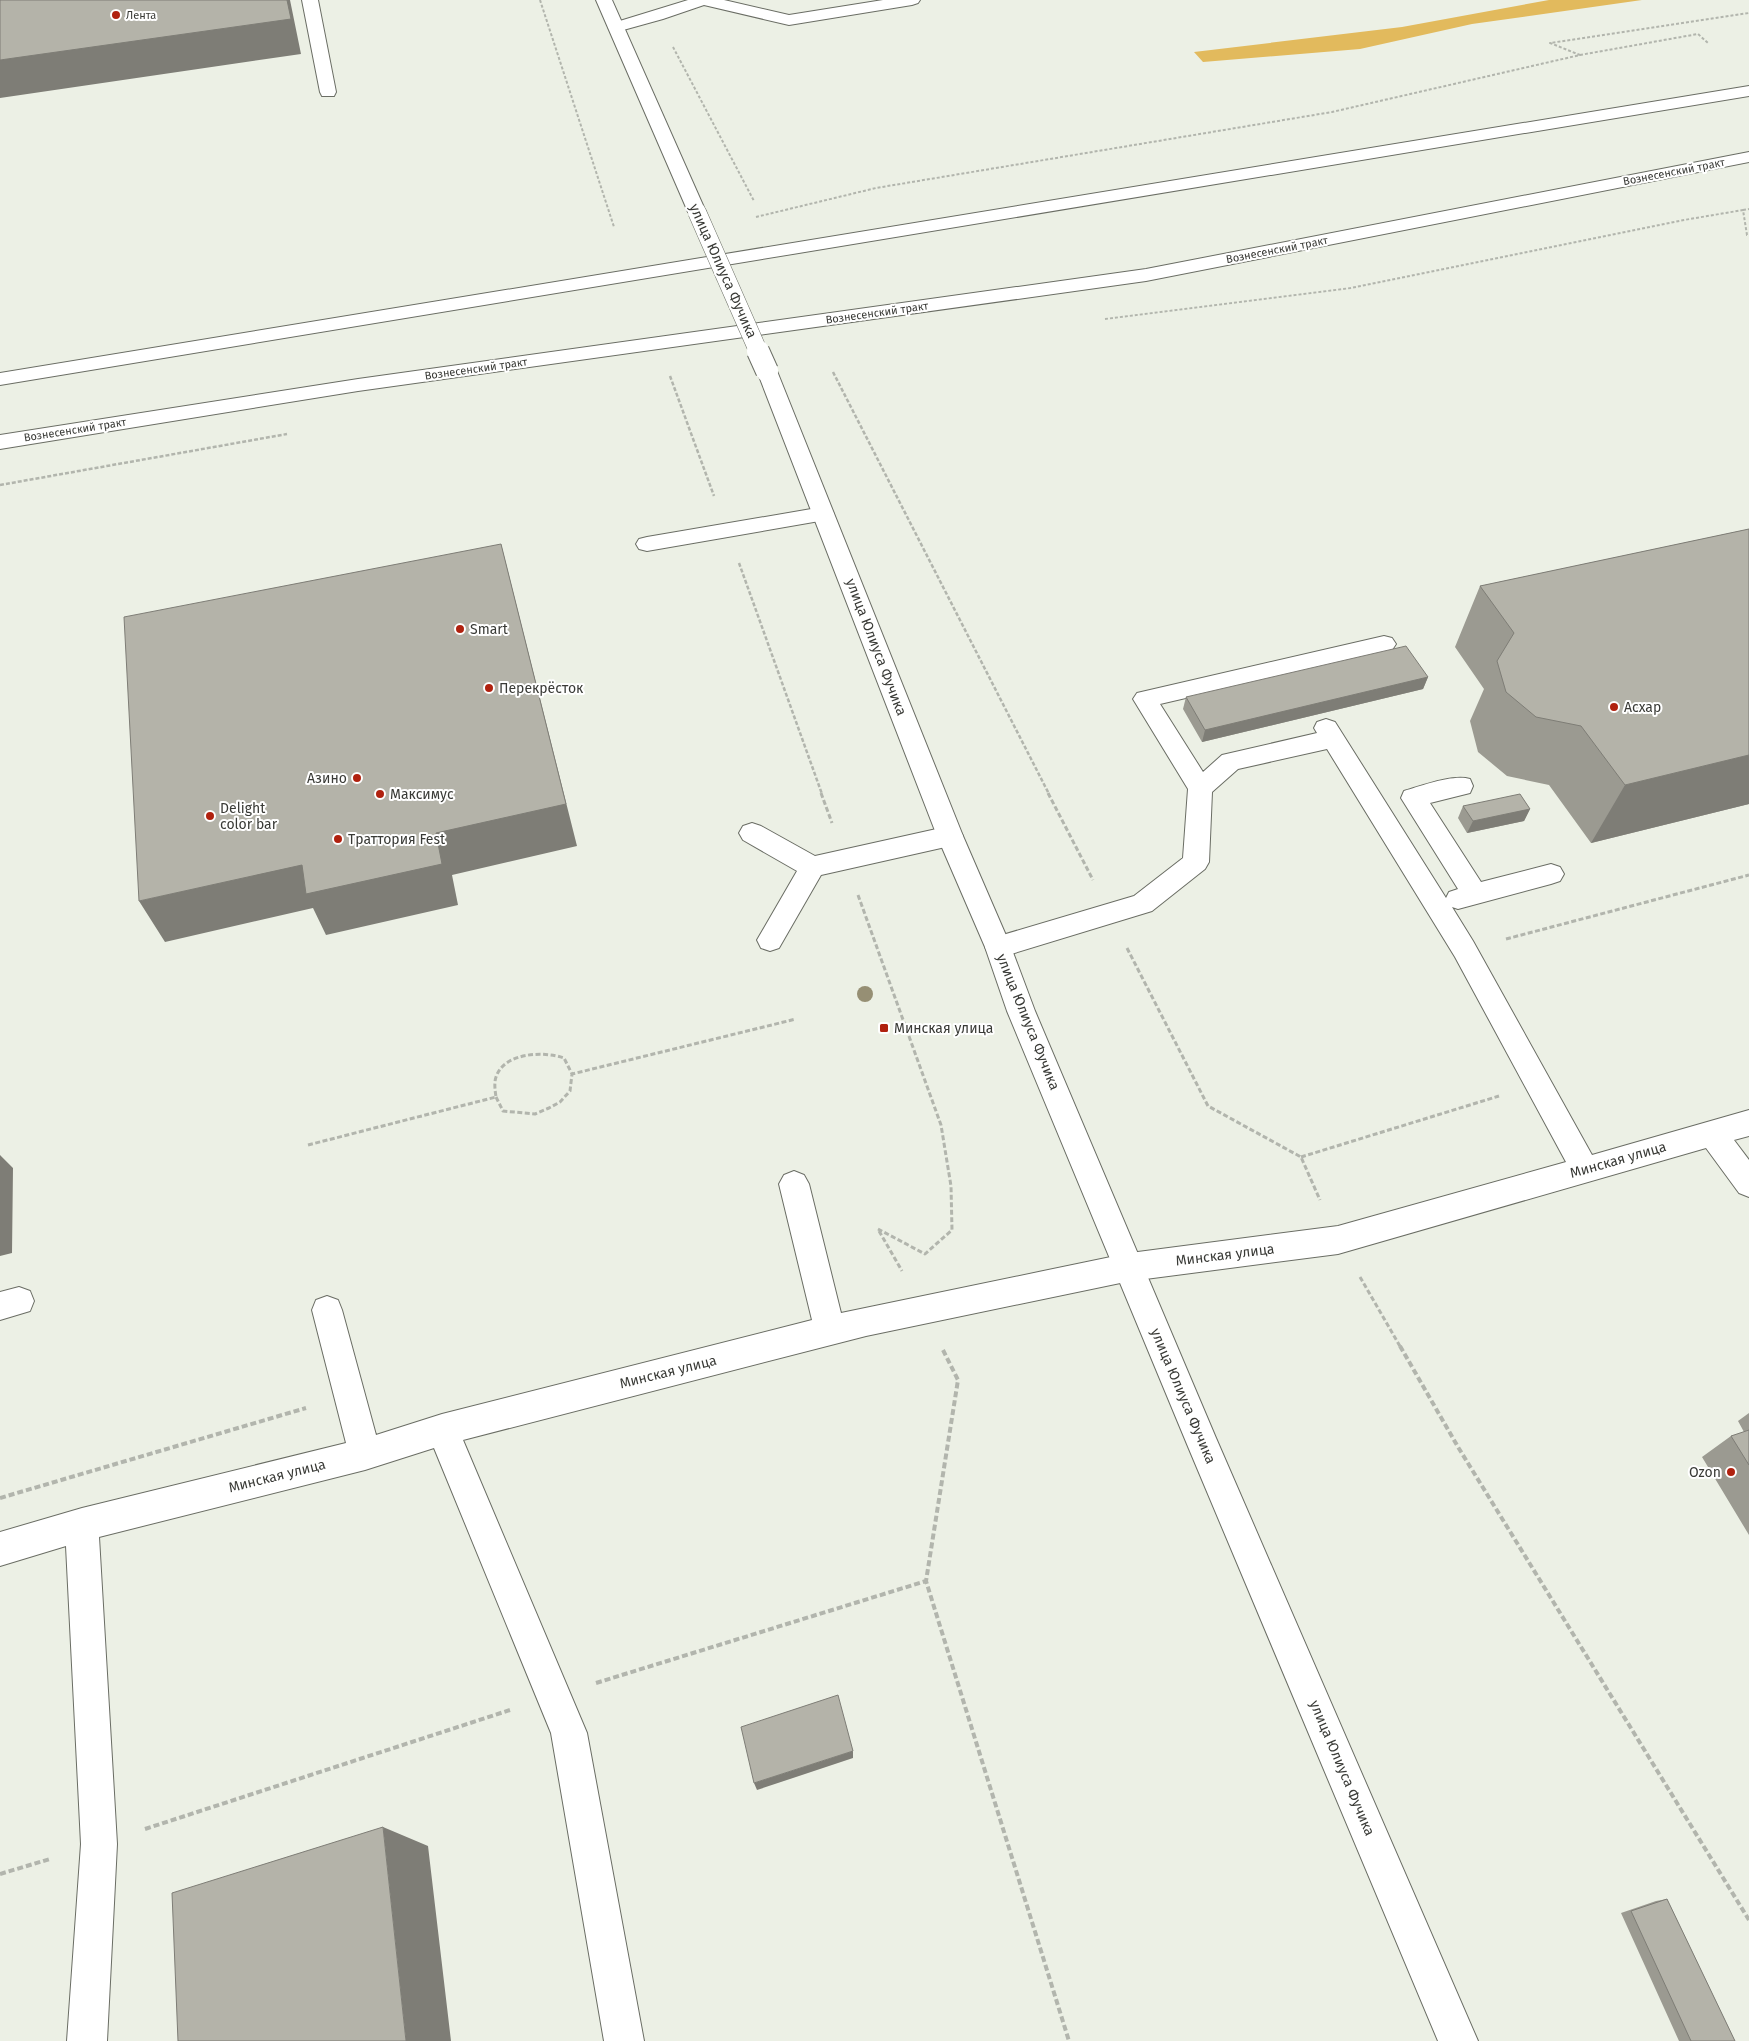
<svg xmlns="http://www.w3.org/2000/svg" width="1749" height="2041" font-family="'Fira Sans',sans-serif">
  <rect width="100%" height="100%" fill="#ecf0e5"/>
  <path fill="#e2ba5d" d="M1549,0H1642L1472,24L1360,49L1203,62L1194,52L1402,27Z"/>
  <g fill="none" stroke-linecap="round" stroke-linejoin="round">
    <defs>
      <path id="minor" d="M302,0H318L336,92L334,96H322L320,92Z
        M688,0H724L789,15L883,0H920L918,3L912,5L789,25L704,5L663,19L616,32L610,30L608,27L610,24Z
        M823,507L831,509L834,514L831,519L647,551L639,549L636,544L639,539L647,537Z
        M1384,636L1392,638L1396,644L1392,650L1160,704L1203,772L1222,755L1317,733L1314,728L1317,722L1326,719L1335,722L1446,898L1449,892L1458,889L1401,798L1404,791C1421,786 1453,774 1470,779L1473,786L1470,793L1430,803L1481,882L1551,864L1560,867L1564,874L1560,881L1551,884L1458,909L1452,907L1473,941L1592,1155L1749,1110V1136L1734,1140L1749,1160V1197L1739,1193L1706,1148L1338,1254L1130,1281L866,1336L463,1440L587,1733L644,2041H604L551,1733L434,1448L365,1470L99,1537L117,1844L107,2041H67L81,1844L66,1546L0,1566V1532L82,1508L346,1443L312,1310L316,1300L327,1296L338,1300L342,1310L376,1435L442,1414L812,1320L779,1184L784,1175L794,1171L804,1175L809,1184L841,1313L1130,1253L1338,1226L1566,1162L1455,957L1327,749L1238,769L1212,792L1209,862L1205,869L1152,911L998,958L989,955L985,947L989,939L1134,896L1183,858L1188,789L1133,699L1137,693Z
        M752,823L761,826L815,856L950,826L959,829L963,836L959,843L950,846L821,875L779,948L770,951L761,948L757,940L797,871L743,840L739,833L743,826Z
        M19,1287L30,1291L34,1301L30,1311L0,1320V1292Z"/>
      <path id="major" d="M596,0H612L706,212L703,216L697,217L691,216L688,212Z
        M1749,86V96L0,385V373Z
        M1749,152V162L1146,281L358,391L0,449V435L358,379L1146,269Z
        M767,365L774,367L777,371L963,836L1011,947L1035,1011L1216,1438L1478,2041H1438L1189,1449L1007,1011L985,947L937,836L757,371L760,367Z"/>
    </defs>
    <use href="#minor" stroke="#6a6d64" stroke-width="2"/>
    <use href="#major" stroke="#6a6d64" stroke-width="2"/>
    <path stroke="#b2b5ad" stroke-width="2" stroke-dasharray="3 2" stroke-linecap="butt" d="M540,0L614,227
      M673,47L754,201
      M1580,55L1698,34L1709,44
      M1743,210L1749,209
      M756,217L876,188L1332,112L1580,55L1550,43L1749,13
      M1105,319L1351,288L1684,220L1743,210L1747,235H1749"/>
    <path stroke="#b2b5ad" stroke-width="2.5" stroke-dasharray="4 2" stroke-linecap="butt" d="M833,372L1049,794
      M670,376L714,496
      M0,485L287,434
      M739,563L822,794"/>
    <path stroke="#b2b5ad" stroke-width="3" stroke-dasharray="5 2.5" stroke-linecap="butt" d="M821,793L832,823
      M1048,793L1093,880
      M858,895L941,1125L951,1186L952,1230L925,1254L878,1229
      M1506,939L1749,875
      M1127,948L1208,1106L1301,1157L1320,1200
      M496,1097L503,1111L535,1114L549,1108L560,1102L570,1091L572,1074
      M308,1145L496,1097C495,1090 494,1083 496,1077C504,1052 545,1051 564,1058L572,1074L796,1019
      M1301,1157L1499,1096
      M879,1231L902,1271
      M1360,1277L1401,1348"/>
    <path stroke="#b2b5ad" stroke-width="4" stroke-dasharray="6 3" stroke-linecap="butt" d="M1400,1346L1458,1447L1749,1920
      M943,1350L958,1380L926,1581L1069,2041
      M0,1498L306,1408
      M596,1683L926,1581
      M145,1829L510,1710
      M0,1874L50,1859"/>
    <use href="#minor" fill="#fff" fill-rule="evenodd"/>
    <use href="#major" fill="#fff" fill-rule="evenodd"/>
    <defs>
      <path id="major-bridge-far1" d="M697,212L759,353"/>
      <path id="major-bridge" d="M758,351L767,371"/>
    </defs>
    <use href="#major-bridge-far1" stroke="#6a6d64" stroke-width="19" stroke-linecap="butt"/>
    <use href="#major-bridge" stroke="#6a6d64" stroke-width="24" stroke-linecap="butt"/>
    <use href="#major-bridge-far1" stroke="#fff" stroke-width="18"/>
    <use href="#major-bridge" stroke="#fff" stroke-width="22"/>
  </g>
  <circle fill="#968f74" cx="865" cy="994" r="8"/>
  <path fill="#9b9a91" d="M1749,529V804L1591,843L1549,785L1507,776L1478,752L1470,721L1484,689L1455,647L1480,586Z
    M1428,677L1423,689L1202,742L1183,709L1186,697Z
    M1463,806L1530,809L1524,821L1467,833L1458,818Z
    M1749,1413V1535L1702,1457L1731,1436L1744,1432L1738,1421Z
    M1667,1899L1735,2041H1679L1621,1913L1656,1901Z"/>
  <path fill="#7e7d76" d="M287,0H290L301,54L0,98V60Z
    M501,544L577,846L452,875L458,905L326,935L313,908L165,942L139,901L436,833Z
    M1428,677L1423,689L1202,742L1205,730Z
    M1749,755V804L1591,843L1625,785Z
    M1530,809L1524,821L1467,833L1473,821Z
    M0,1155L13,1168L12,1253L0,1256Z
    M853,1751V1758L757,1790L754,1783Z
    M383,1827L428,1846L451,2041H406Z"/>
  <path fill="#b4b3a9" stroke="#7e7d76" d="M0,0H287L291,19L0,60Z
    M1749,529V755L1625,785L1581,726L1536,717L1506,692L1497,661L1514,633L1480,586Z
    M501,544L566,804L436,833L442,864L306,894L302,865L139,901L124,617Z
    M1406,646L1428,677L1205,730L1186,697Z
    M1520,794L1530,809L1473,821L1463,806Z
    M1749,1430V1465L1731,1436Z
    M838,1695L853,1751L754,1783L741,1727Z
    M383,1827L406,2041H178L172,1893Z
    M1667,1899L1735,2041H1691L1631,1911Z"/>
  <g fill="#b0210f" stroke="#fff" stroke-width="2">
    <circle cx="116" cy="15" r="5"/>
    <circle cx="460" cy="629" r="5"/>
    <circle cx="489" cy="688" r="5"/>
    <circle cx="1614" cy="707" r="5"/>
    <circle cx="357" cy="778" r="5"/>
    <circle cx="380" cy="794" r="5"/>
    <circle cx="210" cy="816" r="5"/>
    <circle cx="338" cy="839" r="5"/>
    <rect x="879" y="1023" width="10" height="10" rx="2.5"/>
    <circle cx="1731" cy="1472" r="5"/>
  </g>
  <g text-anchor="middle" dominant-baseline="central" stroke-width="4" stroke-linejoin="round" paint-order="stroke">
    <g font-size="11" fill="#393a36" stroke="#fff" text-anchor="start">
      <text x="126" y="15">Лента</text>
    </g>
    <g font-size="11" fill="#393a36" stroke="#fff">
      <text transform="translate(1674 172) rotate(-11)">Вознесенский тракт</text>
      <text transform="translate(1277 250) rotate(-11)">Вознесенский тракт</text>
      <text transform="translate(877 313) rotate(-8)">Вознесенский тракт</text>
      <text transform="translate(476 369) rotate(-8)">Вознесенский тракт</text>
      <text transform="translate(75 430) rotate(-9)">Вознесенский тракт</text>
    </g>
    <g font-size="14" fill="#393a36" stroke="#fff">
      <text transform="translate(723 271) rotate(66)">улица Юлиуса Фучика</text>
      <text transform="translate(876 647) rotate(69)">улица Юлиуса Фучика</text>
      <text transform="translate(1028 1022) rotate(68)">улица Юлиуса Фучика</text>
      <text transform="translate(1618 1160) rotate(-16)">Минская улица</text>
      <text transform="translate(1225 1255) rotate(-7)">Минская улица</text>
      <text transform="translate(668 1372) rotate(-14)">Минская улица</text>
      <text transform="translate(1183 1396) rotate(67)">улица Юлиуса Фучика</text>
      <text transform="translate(277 1476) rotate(-14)">Минская улица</text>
      <text transform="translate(1342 1768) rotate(67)">улица Юлиуса Фучика</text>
    </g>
    <g font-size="14" fill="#393a36" stroke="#fff" text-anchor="start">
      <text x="470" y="629">Smart</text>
      <text x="499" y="688">Перекрёсток</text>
      <text x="1624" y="707">Асхар</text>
      <text x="347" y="778" text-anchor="end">Азино</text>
      <text x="390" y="794">Максимус</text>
      <text x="220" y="808">Delight<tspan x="220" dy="16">color bar</tspan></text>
      <text x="348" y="839">Траттория Fest</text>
      <text x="894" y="1028">Минская улица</text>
      <text x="1721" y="1472" text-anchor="end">Ozon</text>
    </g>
  </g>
</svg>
